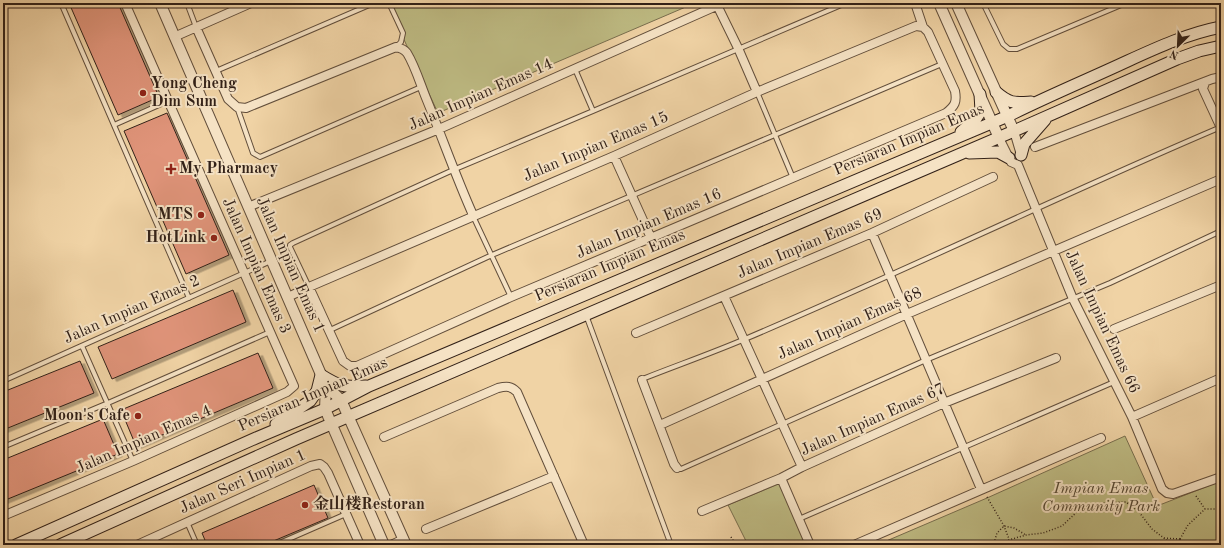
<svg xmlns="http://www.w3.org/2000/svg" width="1224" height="548" font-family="'Old Standard TT','Noto Serif SC',serif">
  <defs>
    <filter id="shadow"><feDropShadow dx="4.5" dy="2.5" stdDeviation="0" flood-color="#0004"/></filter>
  </defs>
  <rect width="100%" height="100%" fill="#f0d3a5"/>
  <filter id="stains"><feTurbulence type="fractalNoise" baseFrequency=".005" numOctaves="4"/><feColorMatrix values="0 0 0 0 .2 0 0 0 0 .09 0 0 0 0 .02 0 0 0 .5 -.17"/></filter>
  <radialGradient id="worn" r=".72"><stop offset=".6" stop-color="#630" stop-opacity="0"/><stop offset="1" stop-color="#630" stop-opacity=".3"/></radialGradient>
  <path fill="#bebb83" stroke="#786e4e" d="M387,3H695L438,113Z
    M1125,436L1157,506L1221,481V545H877L987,498Z
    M781,483L807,545H748L728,505Z"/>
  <path fill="#e0947a" stroke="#322118" filter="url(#shadow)" d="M69,3H118L159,97L118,115Z
    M167,113L229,255L186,274L124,131Z
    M233,290L246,322L112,379L98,347Z
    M258,353L273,388L136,446L121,410Z
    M80,361L94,393L3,430V392Z
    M103,419L118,454L3,501V460Z
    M314,485L328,518L264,545H207L202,533Z"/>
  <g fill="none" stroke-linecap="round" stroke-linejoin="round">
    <defs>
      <path id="service" d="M61,3L189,298
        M187,3L196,27
        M389,3L403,33L401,42L396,47
        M983,3L1003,44L1009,49H1017L1126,3
        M575,69L593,111
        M216,71L374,3
        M757,92L793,178
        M237,107L253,153L260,157L421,87
        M114,125L168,101
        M473,216L511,297
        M309,287L290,247V245L293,243L453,170L593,111L846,3
        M586,315L671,545
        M330,330L492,255L942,64
        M82,346L133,461
        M642,380L645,378C678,365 712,353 745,339C905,271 1061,195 1221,127
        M3,381L271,261
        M3,447L108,403L270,332
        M677,468L681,469L926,360L1110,283L1221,231
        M799,519L1114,382
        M187,522L197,545
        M275,545L346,514"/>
      <path id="minor" d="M716,3L738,48L757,92
        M915,3L923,27
        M196,27L228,99L237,107L246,108L396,47C401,48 404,49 407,53C415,66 420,83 426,98C442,137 456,177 473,215
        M174,37L251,3
        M1205,82L1203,89L1221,128
        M1014,131L1021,155
        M999,138L1011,162L1018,165L1073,299L1132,417L1162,489L1167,493L1173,494L1221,477
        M1035,147L1212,79L1221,77
        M614,156L651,238
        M248,207L439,129L723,3
        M872,233L981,489
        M724,296L802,467
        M288,297L309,287L614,156L757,92L916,26L923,27L928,32L955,91C957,102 955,106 946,113L511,297L357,366H350L343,361L309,287
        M1114,329L1221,285
        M636,333L872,233L993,177
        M642,380L674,464L677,468
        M1132,417L1221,378
        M660,425L907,314L1221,179
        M384,437L498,388C507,386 511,386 517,392L584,545
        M781,478L810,545
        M702,511L781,478L802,467L944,403L1056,358
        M3,516L133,461L287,392L294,386L125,3
        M426,529L554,476
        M137,545L311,466L320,464L324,467L328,473L360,545
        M391,545L404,539
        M854,545L1101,438"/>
      <path id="tertiary" d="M160,3L326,386L325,409L384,545
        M939,3L999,138
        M956,3L1014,131
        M326,386L341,400L406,545"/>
      <path id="secondary" d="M996,92C1010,104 1014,103 1031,102
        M961,132L975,120L981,111L980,94
        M969,153L998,152L1009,158
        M1021,155L1024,144L1045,120
        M276,424L310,401L317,391L321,375C340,387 344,387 366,386
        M16,545L256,438L325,409L369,386L1008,116C1044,98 1082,82 1119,65C1152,50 1185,34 1221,27
        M60,545L296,439L1014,131L1177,59L1199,51L1221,46"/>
    </defs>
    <use href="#service" stroke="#624e3b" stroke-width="6"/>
    <use href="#minor" stroke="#624e3b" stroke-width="10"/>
    <use href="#tertiary" stroke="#624e3b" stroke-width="12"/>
    <use href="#secondary" stroke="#322118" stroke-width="13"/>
    <path stroke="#322118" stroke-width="1.5" stroke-dasharray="1 2" stroke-linecap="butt" d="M1196,496L1205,509
      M987,497L1004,526L1009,539
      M731,537L736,545
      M1164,538L1180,539
      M1180,539L1188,525L1205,509H1221
      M1180,539L1184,545
      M994,543L997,533L1004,526L1014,528L1026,535
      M991,545L1026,535L1043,533L1062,526L1081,508L1105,503L1126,502L1139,512L1152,529L1173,545"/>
    <use href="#service" stroke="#f5e2c4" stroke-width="4"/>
    <use href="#minor" stroke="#f5e2c4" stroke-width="8"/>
    <use href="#tertiary" stroke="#f5e2c4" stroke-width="10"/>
    <use href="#secondary" stroke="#f5e2c4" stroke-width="11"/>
  </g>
  <g fill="#8f2418" stroke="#f5e2c4" stroke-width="1.5">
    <circle cx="143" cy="93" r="4"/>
    <path d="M169 163h4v4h4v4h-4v4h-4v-4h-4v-4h4z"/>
    <circle cx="201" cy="215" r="4"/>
    <circle cx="214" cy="238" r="4"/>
    <circle cx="138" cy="416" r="4"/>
    <circle cx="305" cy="505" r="4"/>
  </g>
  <g text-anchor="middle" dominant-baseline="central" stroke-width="4" stroke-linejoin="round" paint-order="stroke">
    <g font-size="16" font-weight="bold" fill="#322118" stroke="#f5e2c4" text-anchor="start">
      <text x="151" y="84">Yong Cheng<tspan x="151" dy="18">Dim Sum</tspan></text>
      <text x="179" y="169">My Pharmacy</text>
      <text x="193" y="215" text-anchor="end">MTS</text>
      <text x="206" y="238" text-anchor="end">HotLink</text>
      <text x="130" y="416" text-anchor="end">Moon's Cafe</text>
      <text x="313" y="505">金山楼Restoran</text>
    </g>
    <g font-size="16" fill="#322118" stroke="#f5e2c4">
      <text transform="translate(481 95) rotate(-24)">Jalan Impian Emas 14</text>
      <text transform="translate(909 140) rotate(-23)">Persiaran Impian Emas</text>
      <text transform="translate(596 147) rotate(-23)">Jalan Impian Emas 15</text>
      <text transform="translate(649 224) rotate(-23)">Jalan Impian Emas 16</text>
      <text transform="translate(810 244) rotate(-23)">Jalan Impian Emas 69</text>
      <text transform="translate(290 265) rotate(66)">Jalan Impian Emas 1</text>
      <text transform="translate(256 266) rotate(66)">Jalan Impian Emas 3</text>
      <text transform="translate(610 266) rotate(-23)">Persiaran Impian Emas</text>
      <text transform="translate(132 310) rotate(-24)">Jalan Impian Emas 2</text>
      <text transform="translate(1102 322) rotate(65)">Jalan Impian Emas 66</text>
      <text transform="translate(850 324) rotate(-24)">Jalan Impian Emas 68</text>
      <text transform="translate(313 395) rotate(-24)">Persiaran Impian Emas</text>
      <text transform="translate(873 420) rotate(-24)">Jalan Impian Emas 67</text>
      <text transform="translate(144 440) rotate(-24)">Jalan Impian Emas 4</text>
      <text transform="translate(243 482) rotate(-24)">Jalan Seri Impian 1</text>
    </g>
    <g font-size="16" font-style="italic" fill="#554833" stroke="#f5e2c4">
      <text x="1101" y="489">Impian Emas<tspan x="1101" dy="18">Community Park</tspan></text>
    </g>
  </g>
  <rect width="1224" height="548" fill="none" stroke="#f0d3a5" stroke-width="16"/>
  <rect x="4" y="4" width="1216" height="540" fill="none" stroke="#322118" stroke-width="2"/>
  <rect x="8" y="8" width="1208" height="532" fill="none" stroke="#322118"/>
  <g transform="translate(1178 46) rotate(204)" stroke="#f5e2c4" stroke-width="3" paint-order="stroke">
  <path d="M0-3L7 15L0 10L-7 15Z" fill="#322118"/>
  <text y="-6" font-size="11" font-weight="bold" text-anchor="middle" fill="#322118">N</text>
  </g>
  <rect width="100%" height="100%" filter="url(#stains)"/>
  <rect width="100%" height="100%" fill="url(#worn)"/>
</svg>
